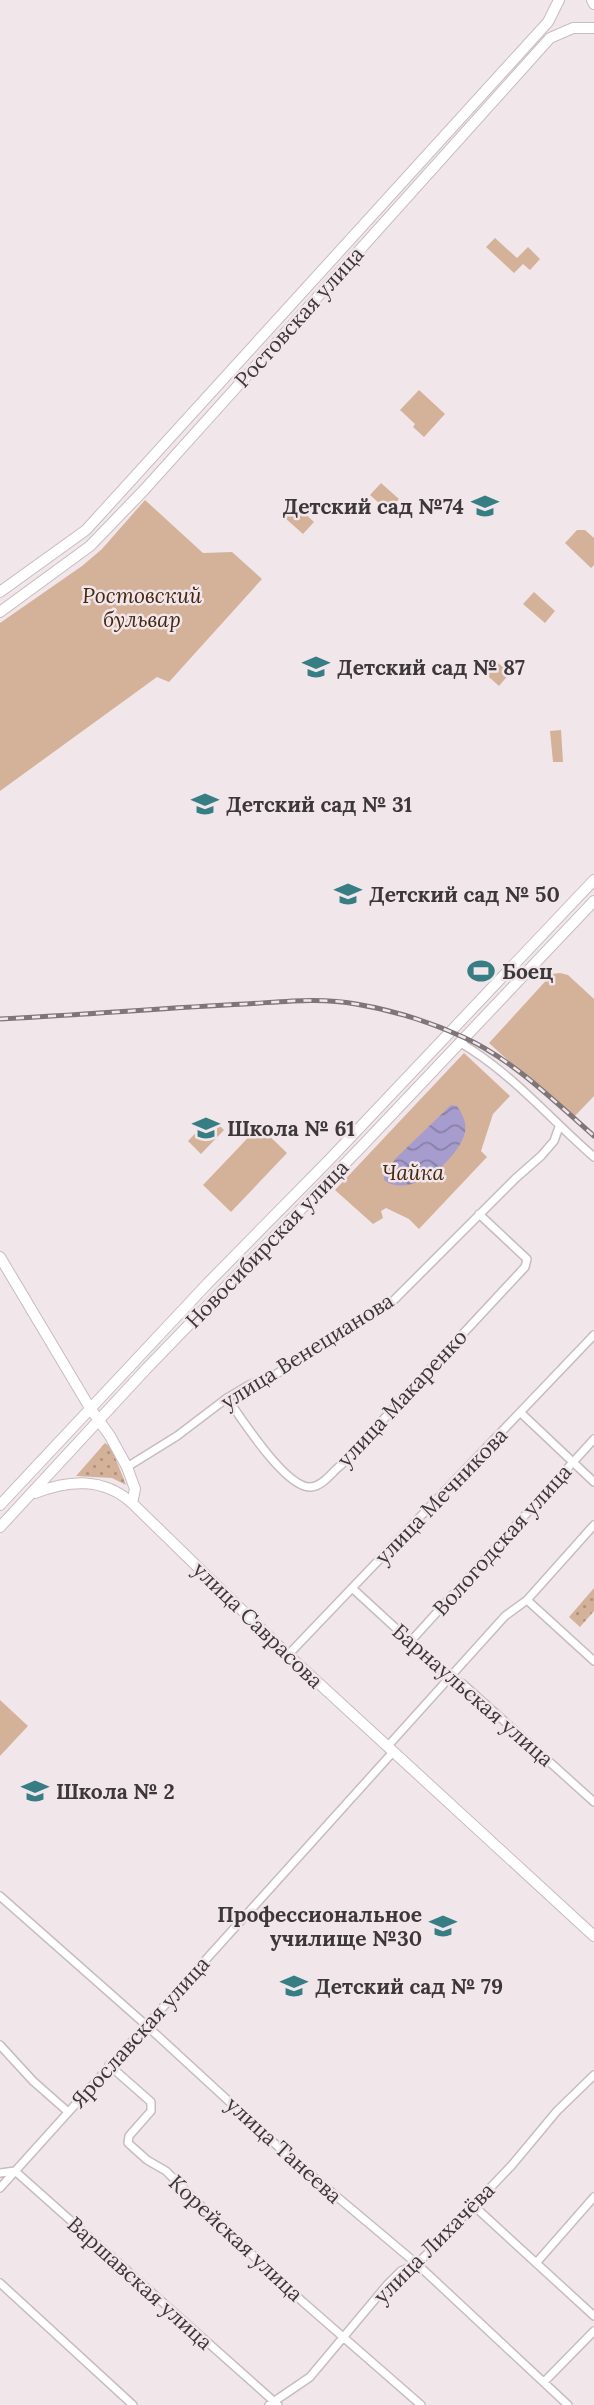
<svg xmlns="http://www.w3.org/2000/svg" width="594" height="2405" font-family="Lora,serif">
  <defs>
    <pattern id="grass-dots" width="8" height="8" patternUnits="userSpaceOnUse" patternTransform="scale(1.75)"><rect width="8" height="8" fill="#d4b29a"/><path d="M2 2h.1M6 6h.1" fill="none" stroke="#ad927f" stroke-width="1.8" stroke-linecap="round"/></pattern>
    <pattern id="water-waves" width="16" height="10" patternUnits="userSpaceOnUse" patternTransform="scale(1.75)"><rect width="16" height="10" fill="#a69ccd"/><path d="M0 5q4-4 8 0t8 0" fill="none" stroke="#8880a7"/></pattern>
  </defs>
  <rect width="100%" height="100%" fill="#f1e6ea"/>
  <path fill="url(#grass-dots)" d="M105,1443L111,1447L126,1485L112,1478L76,1476Z
    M594,1588V1611L580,1627L569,1617Z"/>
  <path fill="#d4b29a" d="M495,238L517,258L528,247L540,259L530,270L523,264L514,273L486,247Z
    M419,390L445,414L424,437L413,427L415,424L400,410Z
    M381,483L399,499L388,511L370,495Z
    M145,500L203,553L232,552L262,579L169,682L157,677L0,791V623L82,566L102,549Z
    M296,505L314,522L303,534L285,518Z
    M577,530H585L594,538V565L591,568L565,543Z
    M534,592L555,611L545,623L523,604Z
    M492,658L510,673L499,686L481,670Z
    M561,730L563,762H553L550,731Z
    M560,973L568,975L594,999V1096L572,1119L489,1043L552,974Z
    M464,1053L510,1096L493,1114L481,1151L487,1157L419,1229L409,1219L386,1208L381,1211L383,1218L373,1224L335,1190Z
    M211,1117L224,1130L201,1154L188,1141Z
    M259,1126L287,1153L231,1212L203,1185Z
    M0,1700L28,1726L0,1756Z"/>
  <path fill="url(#water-waves)" d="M451,1105L457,1106C462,1114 467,1122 465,1132C460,1158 410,1201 384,1180V1177L395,1159Z"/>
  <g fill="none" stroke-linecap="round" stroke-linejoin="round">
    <defs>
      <path id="street" d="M459,1042C511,1072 549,1118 594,1157
        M227,1398C241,1418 286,1489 311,1487C323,1486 332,1472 341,1465L525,1267L527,1259L479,1214
        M521,1413L594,1482
        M127,1467L177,1436L227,1398L249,1385L273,1376L393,1301L516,1178L541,1156L554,1141L559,1127
        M352,1588L449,1677L463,1684L594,1802
        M527,1600L594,1661
        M410,1642L594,1439
        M288,1655L594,1335
        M387,1747L505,1616L527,1600L594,1525
        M0,1896L146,2025L285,2153L417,2264L568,2405
        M0,2045L33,2081L67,2111
        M109,2065L151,2102V2111L129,2136L128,2143L147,2160L166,2171L212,2217L303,2302L421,2405
        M0,2173L15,2171L278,2405
        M0,2188L393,1752
        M474,2206L594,2316
        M537,2262L594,2197
        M0,2283L133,2405
        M544,2382L594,2331
        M269,2405L310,2377L387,2285L401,2271L417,2264L431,2250L512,2165L557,2111L594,2075"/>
      <path id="secondary" d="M592,0L594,4
        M0,592L86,530L548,22L559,0
        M0,612L90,546L145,489L550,38L573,28H594
        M0,1257L90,1408L110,1436L127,1467L135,1489L132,1503L288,1655L594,1936
        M35,1493C69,1480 103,1477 132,1503
        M0,1505L208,1283L329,1160L594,880
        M0,1527L147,1368L363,1145L594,901"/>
    </defs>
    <use href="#street" stroke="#c7bcc0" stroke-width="10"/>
    <use href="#secondary" stroke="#c7bcc0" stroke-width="12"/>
    <use href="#street" stroke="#fff" stroke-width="7"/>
    <use href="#secondary" stroke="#fff" stroke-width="10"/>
    <defs>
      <path id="rail" d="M0,1019C82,1015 163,1008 245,1004C281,1002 320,997 356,1004C392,1010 430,1022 463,1037C512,1059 554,1101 594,1136"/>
    </defs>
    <use href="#rail" stroke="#7e7679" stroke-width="5"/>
    <use href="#rail" stroke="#f1e6ea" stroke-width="2.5" stroke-dasharray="8" stroke-linecap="butt"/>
  </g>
  <defs>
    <symbol id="school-bare" viewBox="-9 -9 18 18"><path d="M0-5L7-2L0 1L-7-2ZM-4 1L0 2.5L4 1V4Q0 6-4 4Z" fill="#367e84" stroke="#f1e6ea" stroke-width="2.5" paint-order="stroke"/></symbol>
    <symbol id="stadium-bare" viewBox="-9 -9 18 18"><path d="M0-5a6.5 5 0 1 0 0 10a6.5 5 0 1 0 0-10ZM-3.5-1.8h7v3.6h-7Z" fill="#367e84" stroke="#f1e6ea" stroke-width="2.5" paint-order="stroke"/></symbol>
    <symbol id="university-bare" viewBox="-9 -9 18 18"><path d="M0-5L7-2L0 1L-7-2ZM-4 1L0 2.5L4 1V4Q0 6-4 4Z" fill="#367e84" stroke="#f1e6ea" stroke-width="2.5" paint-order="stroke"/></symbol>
  </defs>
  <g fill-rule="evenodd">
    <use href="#school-bare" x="466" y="487" width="38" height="38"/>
    <use href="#school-bare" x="297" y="648" width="38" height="38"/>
    <use href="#school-bare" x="186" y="785" width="38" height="38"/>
    <use href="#school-bare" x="329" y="875" width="38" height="38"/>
    <use href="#stadium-bare" x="462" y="952" width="38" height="38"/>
    <use href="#school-bare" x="187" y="1109" width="38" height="38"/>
    <use href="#school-bare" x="16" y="1772" width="38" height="38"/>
    <use href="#university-bare" x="424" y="1907" width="38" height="38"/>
    <use href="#school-bare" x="275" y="1967" width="38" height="38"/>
  </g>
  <g text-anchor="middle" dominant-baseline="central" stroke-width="5" stroke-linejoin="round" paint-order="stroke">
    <g font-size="21" fill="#3c3739" stroke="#f1e6ea">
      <text transform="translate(299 317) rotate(-48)">Ростовская улица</text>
      <text transform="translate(267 1244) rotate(-46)">Новосибирская улица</text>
      <text transform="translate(307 1351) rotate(-32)">улица Венецианова</text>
      <text transform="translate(402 1398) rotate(-47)">улица Макаренко</text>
      <text transform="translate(441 1496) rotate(-46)">улица Мечникова</text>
      <text transform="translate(502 1540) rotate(-48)">Вологодская улица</text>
      <text transform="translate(258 1625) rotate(44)">улица Саврасова</text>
      <text transform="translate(473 1695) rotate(41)">Барнаульская улица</text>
      <text transform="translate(140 2032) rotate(-48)">Ярославская улица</text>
      <text transform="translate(284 2150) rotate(42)">улица Танеева</text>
      <text transform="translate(236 2238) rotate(43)">Корейская улица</text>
      <text transform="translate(434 2243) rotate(-45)">улица Лихачёва</text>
      <text transform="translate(140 2283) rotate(42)">Варшавская улица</text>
    </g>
    <g font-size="21" font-weight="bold" fill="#3c3739" stroke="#f1e6ea" text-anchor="start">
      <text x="464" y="506" text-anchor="end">Детский сад №74</text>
      <text x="337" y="667">Детский сад № 87</text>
      <text x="226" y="804">Детский сад № 31</text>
      <text x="369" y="894">Детский сад № 50</text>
      <text x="502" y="971">Боец</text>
      <text x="227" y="1128">Школа № 61</text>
      <text x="56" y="1791">Школа № 2</text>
      <text x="422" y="1914" text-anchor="end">Профессиональное<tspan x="422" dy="24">училище №30</tspan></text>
      <text x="315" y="1986">Детский сад № 79</text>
    </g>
    <g font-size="21" font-style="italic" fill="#46260d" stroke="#f1e6ea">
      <text x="142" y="595">Ростовский<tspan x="142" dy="24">бульвар</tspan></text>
      <text x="413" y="1172">Чайка</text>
    </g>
  </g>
</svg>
